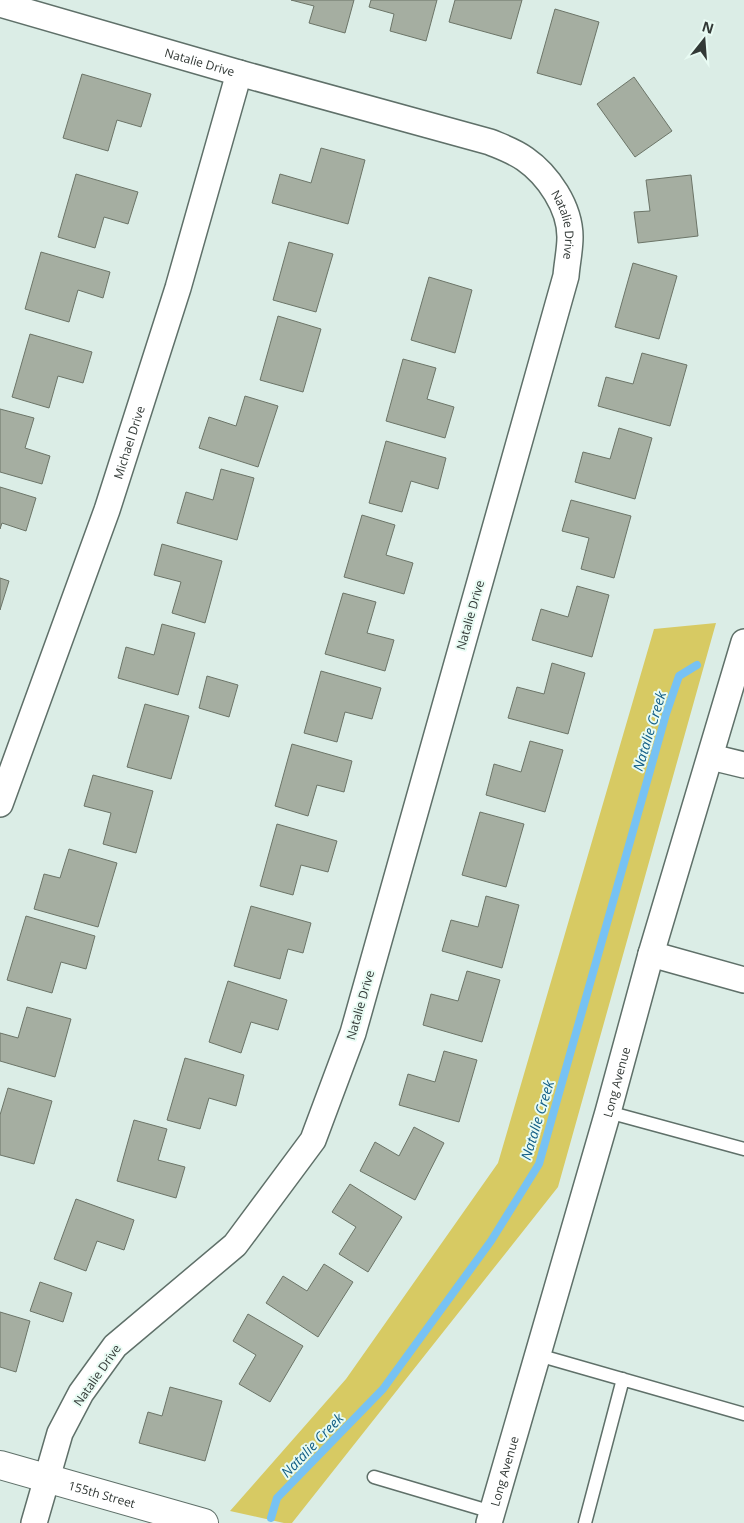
<svg xmlns="http://www.w3.org/2000/svg" width="744" height="1523" font-family="'Open Sans',sans-serif">
  <rect width="100%" height="100%" fill="#dbede6"/>
  <path fill="#d7ca63" d="M716,623L558,1187L292,1523H284L230,1511L346,1379L498,1163L654,629Z"/>
  <g fill="none" stroke-linecap="round" stroke-linejoin="round">
    <path stroke="#77c2f3" stroke-width="8" d="M271,1518L277,1498L383,1389L491,1241L539,1164L666,714L679,676L697,665"/>
  </g>
  <path fill="#a5aea1" stroke="#6c7568" d="M291,0H354L345,33L309,23L314,6Z
    M371,0H437L426,41L390,31L394,14L369,7Z
    M455,0H522L511,39L449,22Z
    M555,9L599,22L581,85L537,73Z
    M82,74L151,94L141,127L117,120L108,151L63,138Z
    M634,77L672,131L635,157L597,104Z
    M321,148L365,160L348,224L272,203L280,174L311,183Z
    M76,174L138,192L128,224L104,217L95,248L58,237Z
    M691,175L698,236L638,243L634,212L650,211L646,180Z
    M289,242L333,254L316,312L273,300Z
    M41,252L110,272L103,298L78,290L69,322L25,309Z
    M633,263L677,276L659,339L615,327Z
    M429,277L472,290L455,353L411,340Z
    M278,316L321,329L303,392L260,380Z
    M30,334L92,352L83,383L58,376L49,408L12,397Z
    M642,353L687,365L670,426L598,406L606,377L633,384Z
    M403,359L436,368L427,399L454,407L445,438L386,421Z
    M245,396L278,406L258,467L199,448L209,417L236,426Z
    M0,409L34,418L25,448L50,456L42,484L0,472Z
    M619,428L652,438L635,499L575,482L583,452L610,459Z
    M386,441L446,458L438,489L411,481L402,512L369,503Z
    M221,469L254,478L237,540L177,523L186,492L213,500Z
    M0,487L36,498L26,531L2,523L0,529Z
    M571,500L631,516L614,578L581,569L589,538L562,531Z
    M362,515L395,525L386,555L413,563L404,594L344,577Z
    M162,544L222,561L205,623L172,613L181,582L154,575Z
    M0,578L9,581L0,610Z
    M577,586L609,595L592,657L532,640L541,609L568,617Z
    M343,593L376,602L367,633L394,640L385,671L325,654Z
    M162,624L195,633L178,695L118,678L126,647L154,655Z
    M552,663L585,673L568,734L508,718L517,687L544,694Z
    M321,671L381,688L372,719L345,712L337,742L304,733Z
    M207,676L238,685L229,717L199,708Z
    M145,704L189,716L171,779L127,767Z
    M530,741L563,750L545,812L486,795L494,764L521,772Z
    M292,744L352,761L344,792L317,785L308,816L275,806Z
    M93,775L153,791L136,853L103,844L111,813L84,806Z
    M480,812L524,824L506,887L462,875Z
    M277,824L337,841L328,872L301,865L293,895L260,886Z
    M69,849L117,863L98,927L34,909L44,874L60,878Z
    M486,896L519,905L502,968L442,951L451,920L478,927Z
    M251,906L311,923L303,953L288,949L280,979L234,966Z
    M26,916L95,936L86,969L61,962L52,993L7,980Z
    M467,971L500,980L482,1042L423,1025L431,994L458,1001Z
    M228,981L287,1000L278,1030L251,1022L241,1053L209,1042Z
    M27,1007L71,1019L55,1077L0,1061V1033L18,1038Z
    M444,1051L477,1060L459,1122L399,1105L408,1074L435,1082Z
    M185,1058L244,1075L236,1106L209,1098L200,1129L167,1120Z
    M8,1088L52,1101L34,1164L0,1155V1115Z
    M134,1120L167,1129L158,1160L185,1167L176,1198L117,1181Z
    M414,1127L444,1143L415,1200L360,1171L375,1142L399,1156Z
    M350,1184L402,1217L368,1272L339,1254L356,1227L332,1212Z
    M76,1199L134,1220L124,1250L97,1241L86,1271L54,1259Z
    M324,1264L353,1282L318,1337L266,1303L283,1276L307,1291Z
    M40,1282L72,1293L63,1322L30,1311Z
    M0,1312L30,1321L16,1372L0,1367Z
    M248,1314L303,1346L270,1402L239,1384L256,1355L233,1341Z
    M170,1387L222,1401L205,1461L139,1443L148,1412L162,1416Z"/>
  <g fill="none" stroke-linecap="round" stroke-linejoin="round">
    <defs>
      <path id="lane" d="M608,1112L744,1149
        M538,1355L744,1414
        M374,1477L492,1512
        M585,1523L623,1379"/>
      <g id="street">
        <path id="s1" d="M0,4L239,73L490,142C502,147 514,151 525,159C548,175 570,207 570,237C570,250 567,263 566,276L353,1033L313,1140L235,1245L115,1346L81,1393L60,1433L34,1523"/>
        <path d="M711,757L744,765"/>
        <path id="s2" d="M0,804L107,510L178,288L239,73"/>
        <path d="M651,954L744,980"/>
        <path id="s3" d="M489,1523L608,1112L651,954L744,642"/>
      </g>
      <g id="secondary">
        <path id="s4" d="M0,1465L204,1523"/>
      </g>
    </defs>
    <use href="#lane" stroke="#5f7069" stroke-width="15"/>
    <use href="#street" stroke="#5f7069" stroke-width="28"/>
    <use href="#secondary" stroke="#5f7069" stroke-width="30"/>
    <use href="#lane" stroke="#fff" stroke-width="12"/>
    <use href="#street" stroke="#fff" stroke-width="25"/>
    <use href="#secondary" stroke="#fff" stroke-width="28"/>
  </g>
  <g text-anchor="middle" dominant-baseline="central" stroke-width="4" stroke-linejoin="round" paint-order="stroke">
    <g font-size="12" fill="#323936" stroke="#e8fbf3">
      <text stroke="none"><textPath href="#s1" startOffset="208">Natalie Drive</textPath></text>
      <text stroke="none"><textPath href="#s1" startOffset="628">Natalie Drive</textPath></text>
      <text stroke="none"><textPath href="#s2" startOffset="384">Michael Drive</textPath></text>
      <text transform="translate(470 615) rotate(-74)">Natalie Drive</text>
      <text transform="translate(360 1005) rotate(-74)">Natalie Drive</text>
      <text stroke="none"><textPath href="#s3" startOffset="459">Long Avenue</textPath></text>
      <text transform="translate(97 1375) rotate(-55)">Natalie Drive</text>
      <text stroke="none"><textPath href="#s3" startOffset="54">Long Avenue</textPath></text>
      <text stroke="none"><textPath href="#s4" startOffset="106">155th Street</textPath></text>
    </g>
    <g font-size="14" font-style="italic" fill="#125e86" stroke="#e8fbf3">
      <text transform="translate(649 731) rotate(-73)">Natalie Creek</text>
      <text transform="translate(537 1120) rotate(-73)">Natalie Creek</text>
      <text transform="translate(312 1445) rotate(-46)">Natalie Creek</text>
    </g>
  </g>
  <g transform="translate(704 40) rotate(17)" stroke="#e8fbf3" stroke-width="4" paint-order="stroke">
  <path d="M0-4L9 19L0 12L-9 19Z" fill="#323936"/>
  <text y="-8" font-size="14" font-weight="bold" text-anchor="middle" fill="#323936">N</text>
  </g>
</svg>
